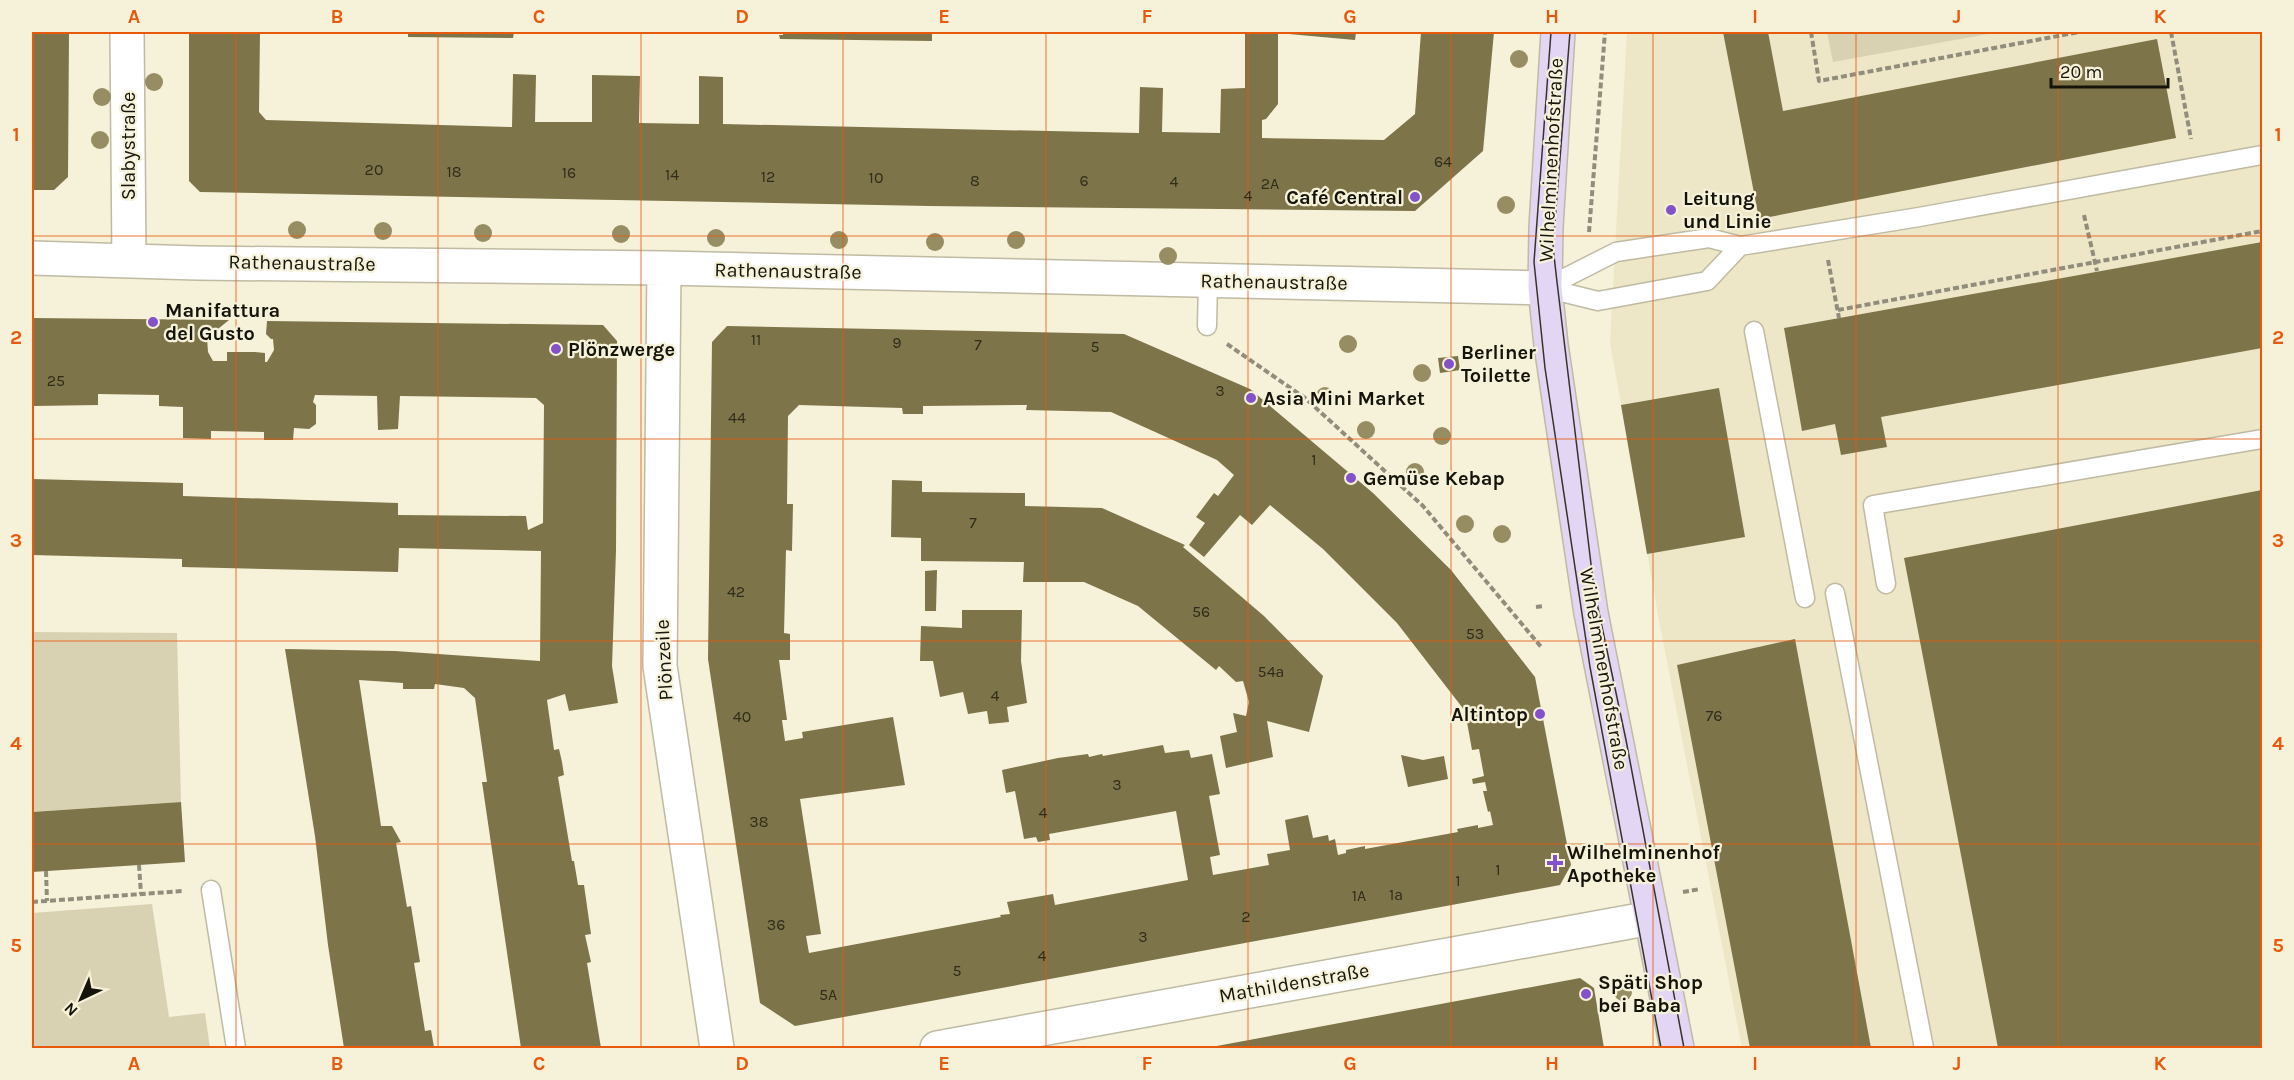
<svg xmlns="http://www.w3.org/2000/svg" width="2294" height="1080" font-family="Karla,sans-serif">
  <rect width="100%" height="100%" fill="#f6f1d9"/>
  <path fill="#ede6c7" d="M1627,32H2262V1048H1742L1658,615L1610,342Z"/>
  <path fill="#d9d2b2" d="M1827,32H1999L1833,62Z
    M32,632L177,633L181,802L32,812Z
    M152,904L169,1017L205,1013L210,1048H32V913Z"/>
  <path fill="#7e7449" fill-rule="evenodd" d="M32,32H69L68,177L54,190H32Z
    M189,32H260L259,112L266,120L512,127L513,74L536,75L535,122H592V75L640,76L639,123L699,124V76L723,77V124L1139,133L1140,87L1163,88L1162,132L1220,133L1221,89L1245,88V32H1278V104L1266,119L1262,120V138L1384,140L1415,114L1421,32H1494L1483,151L1415,211L929,206L200,192L189,181Z
    M408,32H514L513,38L408,37Z
    M783,32H932V41L780,39L779,35H783Z
    M1278,32H1356L1355,40L1278,33Z
    M1723,32H1768L1783,111L2157,39L2176,138L1759,219Z
    M2262,242V348L1881,417L1887,447L1841,455L1835,424L1802,431L1784,328Z
    M32,318L229,320L213,333L210,339L207,338L208,352L213,361H227V352H255L265,353V362H267L274,350L273,339H271L266,334L267,321L603,325L617,341L616,551L612,666L618,703L569,711L565,694L547,700L554,750L559,749L562,762L564,775L558,777L572,861H574L578,885H584L591,934L585,935L591,962L587,963L601,1048H521L482,782H487L475,698L464,688L435,684L434,689H403V683L359,680L381,826H392L401,842L396,843L407,907L411,906L420,962L414,963L425,1031L431,1030L434,1047L344,1048L328,945L315,836L285,649L395,651L540,661L541,551L399,548L398,572L182,567V559L32,555V479L183,483V496L398,503V515L526,516L528,530L543,523L544,405L536,398L400,396L398,429L378,430L377,396L315,395L313,402L316,405V424L309,429L294,428L293,440H264V432L211,431V439L183,438V407L159,406V395L98,394V405L34,406L32,377Z
    M727,326L1124,334L1250,389L1373,493L1451,570L1535,677L1571,865L1560,885L795,1026L760,1003L708,659L712,342ZM799,405L902,408L903,414H923V406L1027,405L1026,410L1111,412L1217,460L1234,475L1218,496L1214,493L1196,517L1205,523L1189,545L1204,557L1240,515L1252,525L1270,505L1323,549L1397,623L1465,711L1472,750L1479,749L1484,776L1472,779L1473,784L1485,782L1487,791H1483L1488,812L1490,811L1493,825L1478,828V825L1457,829L1458,832L1365,849V846L1346,850V853L1338,855L1335,839L1329,841L1328,835L1313,838L1308,815L1285,820L1290,850L1267,854L1269,865L1213,875L1210,857L1220,855L1209,796L1220,794L1212,754L1191,758L1189,750L1165,753L1163,745L1103,756L1102,754L1089,757L1088,754L1058,758L1002,770L1006,793L1015,791L1024,839L1036,837L1038,842L1050,840L1049,834L1176,811L1188,880L1055,905L1053,894L1007,902L1010,914L1000,915L1001,917L809,953L806,936L821,934L800,799L905,785L893,717L802,732L803,738L785,741L782,720H787L779,660H790V634L784,633L786,550L792,551L793,504H787L788,416Z
    M1458,356L1460,370L1440,373L1438,358Z
    M1719,388L1745,537L1647,554L1621,405Z
    M892,480L922,481V492L1025,493V506L1102,508L1185,545L1183,547L1264,616L1323,676L1309,732L1267,721L1273,757L1226,768L1220,736L1237,732L1233,713L1246,716L1249,702L1243,681L1236,682L1219,666L1216,670L1138,606L1084,582H1023L1024,562L921,561V538L891,537Z
    M2262,490V1048H1998L1904,558Z
    M937,570L936,611H925V571Z
    M962,610H1022L1021,661L1027,703L1007,707L1009,722L989,724L987,711L968,714L963,692L940,697L933,661H920L921,626L962,628Z
    M1795,639L1871,1048H1750L1677,665Z
    M1401,755L1423,760L1444,756L1448,779L1408,787Z
    M181,802L185,862L32,872V812Z
    M1580,978L1594,988L1604,1048H1206Z"/>
  <g fill="none" stroke-linecap="round" stroke-linejoin="round">
    <defs>
      <path id="lane" d="M1545,288L1616,252L1709,238L1740,246L1919,217L2262,155
        M1545,288L1598,301L1707,281L1740,246
        M1207,326L1208,280
        M1754,331L1805,598
        M1886,584L1873,505L2262,439
        M1835,593L1924,1048
        M211,890L236,1048"/>
      <path id="street" d="M127,32L129,260
        M32,258L197,263L664,268L1545,288
        M664,268L660,666L717,1048
        M937,1048L1651,918"/>
      <path id="secondary" d="M1558,32L1546,227L1545,288L1551,345L1591,613L1677,1048"/>
    </defs>
    <use href="#lane" stroke="#bfbaa3" stroke-width="21"/>
    <use href="#street" stroke="#bfbaa3" stroke-width="36"/>
    <use href="#secondary" stroke="#bfbaa3" stroke-width="36"/>
    <path stroke="#918d7c" stroke-width="4" stroke-dasharray="6 3" stroke-linecap="butt" d="M1811,32L1819,81L2079,32
      M2171,32L2191,139
      M2084,215L2097,271
      M1589,232L1605,32
      M1828,260L1839,318
      M1838,310L2262,231
      M1227,344L1305,398L1423,506L1542,648
      M1536,607L1544,606
      M139,865L141,894
      M46,871L47,901
      M1683,892L1700,889
      M32,902L183,891"/>
    <use href="#lane" stroke="#fff" stroke-width="18"/>
    <use href="#street" stroke="#fff" stroke-width="33"/>
    <use href="#secondary" stroke="#e2d6f4" stroke-width="33"/>
    <path stroke="#363429" stroke-width="1.5" d="M1551,32L1534,262L1545,368L1590,667L1661,1048
      M1570,32L1553,247L1557,282L1594,589L1626,740L1684,1048"/>
  </g>
  <g fill="#968d62">
    <circle cx="1519" cy="59" r="9"/>
    <circle cx="154" cy="82" r="9"/>
    <circle cx="102" cy="97" r="9"/>
    <circle cx="100" cy="140" r="9"/>
    <circle cx="1506" cy="205" r="9"/>
    <circle cx="297" cy="230" r="9"/>
    <circle cx="383" cy="231" r="9"/>
    <circle cx="483" cy="233" r="9"/>
    <circle cx="621" cy="234" r="9"/>
    <circle cx="716" cy="238" r="9"/>
    <circle cx="839" cy="240" r="9"/>
    <circle cx="1016" cy="240" r="9"/>
    <circle cx="935" cy="242" r="9"/>
    <circle cx="1168" cy="256" r="9"/>
    <circle cx="1348" cy="344" r="9"/>
    <circle cx="1422" cy="373" r="9"/>
    <circle cx="1325" cy="396" r="9"/>
    <circle cx="1366" cy="430" r="9"/>
    <circle cx="1442" cy="436" r="9"/>
    <circle cx="1415" cy="472" r="9"/>
    <circle cx="1465" cy="524" r="9"/>
    <circle cx="1502" cy="534" r="9"/>
    <circle cx="1623" cy="992" r="9"/>
  </g>
  <path fill="none" stroke="#e8590c" stroke-width="1.5" stroke-opacity="0.55" d="M236,32V1048M438,32V1048M641,32V1048M843,32V1048M1046,32V1048M1248,32V1048M1451,32V1048M1653,32V1048M1856,32V1048M2058,32V1048M32,236H2262M32,439H2262M32,641H2262M32,844H2262"/>
  <g fill="#8351c9" stroke="#f6f1d9" stroke-width="2">
    <circle cx="1415" cy="197" r="6"/>
    <circle cx="1671" cy="210" r="6"/>
    <circle cx="153" cy="322" r="6"/>
    <circle cx="556" cy="349" r="6"/>
    <circle cx="1449" cy="364" r="6"/>
    <circle cx="1251" cy="398" r="6"/>
    <circle cx="1351" cy="478" r="6"/>
    <circle cx="1540" cy="714" r="6"/>
    <path d="M1552 854h6v6h6v6h-6v6h-6v-6h-6v-6h6z"/>
    <circle cx="1586" cy="994" r="6"/>
  </g>
  <g text-anchor="middle" dominant-baseline="central" stroke-width="4.5" stroke-linejoin="round" paint-order="stroke">
    <g font-size="16" fill="#2f2c1a">
      <text x="1443" y="161">64</text>
      <text x="374" y="169">20</text>
      <text x="454" y="171">18</text>
      <text x="569" y="172">16</text>
      <text x="672" y="174">14</text>
      <text x="768" y="176">12</text>
      <text x="876" y="177">10</text>
      <text x="975" y="180">8</text>
      <text x="1084" y="180">6</text>
      <text x="1174" y="181">4</text>
      <text x="1270" y="183">2A</text>
      <text x="1248" y="195">4</text>
      <text x="756" y="339">11</text>
      <text x="897" y="342">9</text>
      <text x="978" y="344">7</text>
      <text x="1095" y="346">5</text>
      <text x="56" y="380">25</text>
      <text x="1220" y="390">3</text>
      <text x="737" y="417">44</text>
      <text x="1314" y="459">1</text>
      <text x="973" y="522">7</text>
      <text x="736" y="591">42</text>
      <text x="1201" y="611">56</text>
      <text x="1475" y="633">53</text>
      <text x="1271" y="671">54a</text>
      <text x="995" y="695">4</text>
      <text x="1714" y="715">76</text>
      <text x="742" y="716">40</text>
      <text x="1117" y="784">3</text>
      <text x="1043" y="812">4</text>
      <text x="759" y="821">38</text>
      <text x="1498" y="869">1</text>
      <text x="1458" y="880">1</text>
      <text x="1396" y="894">1a</text>
      <text x="1359" y="895">1A</text>
      <text x="1246" y="916">2</text>
      <text x="776" y="924">36</text>
      <text x="1143" y="936">3</text>
      <text x="1042" y="955">4</text>
      <text x="957" y="970">5</text>
      <text x="828" y="994">5A</text>
    </g>
    <g font-size="20" fill="#15140b" stroke="#f6f1d9">
      <text transform="translate(128 146) rotate(-90)">Slabystraße</text>
      <text transform="translate(1551 160) rotate(-87)">Wilhelminenhofstraße</text>
      <text transform="translate(302 263) rotate(1)">Rathenaustraße</text>
      <text transform="translate(788 271) rotate(1)">Rathenaustraße</text>
      <text transform="translate(1274 282) rotate(1)">Rathenaustraße</text>
      <text transform="translate(664 660) rotate(-93)">Plönzeile</text>
      <text transform="translate(1604 669) rotate(80)">Wilhelminenhofstraße</text>
      <text transform="translate(1294 983) rotate(-10)">Mathildenstraße</text>
    </g>
    <g font-size="20" font-weight="bold" fill="#15140b" stroke="#f6f1d9" text-anchor="start">
      <text x="1403" y="197" text-anchor="end">Café Central</text>
      <text x="1683" y="198">Leitung<tspan x="1683" dy="23">und Linie</tspan></text>
      <text x="165" y="310">Manifattura<tspan x="165" dy="23">del Gusto</tspan></text>
      <text x="568" y="349">Plönzwerge</text>
      <text x="1461" y="352">Berliner<tspan x="1461" dy="23">Toilette</tspan></text>
      <text x="1263" y="398">Asia Mini Market</text>
      <text x="1363" y="478">Gemüse Kebap</text>
      <text x="1528" y="714" text-anchor="end">Altintop</text>
      <text x="1567" y="852">Wilhelminenhof<tspan x="1567" dy="23">Apotheke</tspan></text>
      <text x="1598" y="982">Späti Shop<tspan x="1598" dy="23">bei Baba</tspan></text>
    </g>
  </g>
  <rect width="2294" height="1080" fill="none" stroke="#f6f1d9" stroke-width="66"/>
  <g transform="translate(81 999) rotate(224)" stroke="#f6f1d9" stroke-width="4.5" paint-order="stroke">
  <path d="M0-4.5L10 22L0 15L-10 22Z" fill="#15140b"/>
  <text y="-9" font-size="16" font-weight="bold" text-anchor="middle" fill="#15140b">N</text>
  </g>
  <path d="M2051 78v9h117v-9" fill="none" stroke="#15140b" stroke-width="3"/>
  <text x="2060" y="78" font-size="18" fill="#15140b" stroke="#f6f1d9" stroke-width="4.5" paint-order="stroke">20 m</text>
  <rect x="33" y="33" width="2228" height="1014" fill="none" stroke="#e8590c" stroke-width="2"/>
  <g font-size="20" text-anchor="middle" font-weight="bold" fill="#e8590c">
    <text x="134" y="23">A</text>
    <text x="337" y="23">B</text>
    <text x="539" y="23">C</text>
    <text x="742" y="23">D</text>
    <text x="944" y="23">E</text>
    <text x="1147" y="23">F</text>
    <text x="1350" y="23">G</text>
    <text x="1552" y="23">H</text>
    <text x="1755" y="23">I</text>
    <text x="1957" y="23">J</text>
    <text x="2160" y="23">K</text>
    <text x="16" y="141">1</text>
    <text x="2278" y="141">1</text>
    <text x="16" y="344">2</text>
    <text x="2278" y="344">2</text>
    <text x="16" y="547">3</text>
    <text x="2278" y="547">3</text>
    <text x="16" y="750">4</text>
    <text x="2278" y="750">4</text>
    <text x="16" y="952">5</text>
    <text x="2278" y="952">5</text>
    <text x="134" y="1070">A</text>
    <text x="337" y="1070">B</text>
    <text x="539" y="1070">C</text>
    <text x="742" y="1070">D</text>
    <text x="944" y="1070">E</text>
    <text x="1147" y="1070">F</text>
    <text x="1350" y="1070">G</text>
    <text x="1552" y="1070">H</text>
    <text x="1755" y="1070">I</text>
    <text x="1957" y="1070">J</text>
    <text x="2160" y="1070">K</text>
  </g>
</svg>
